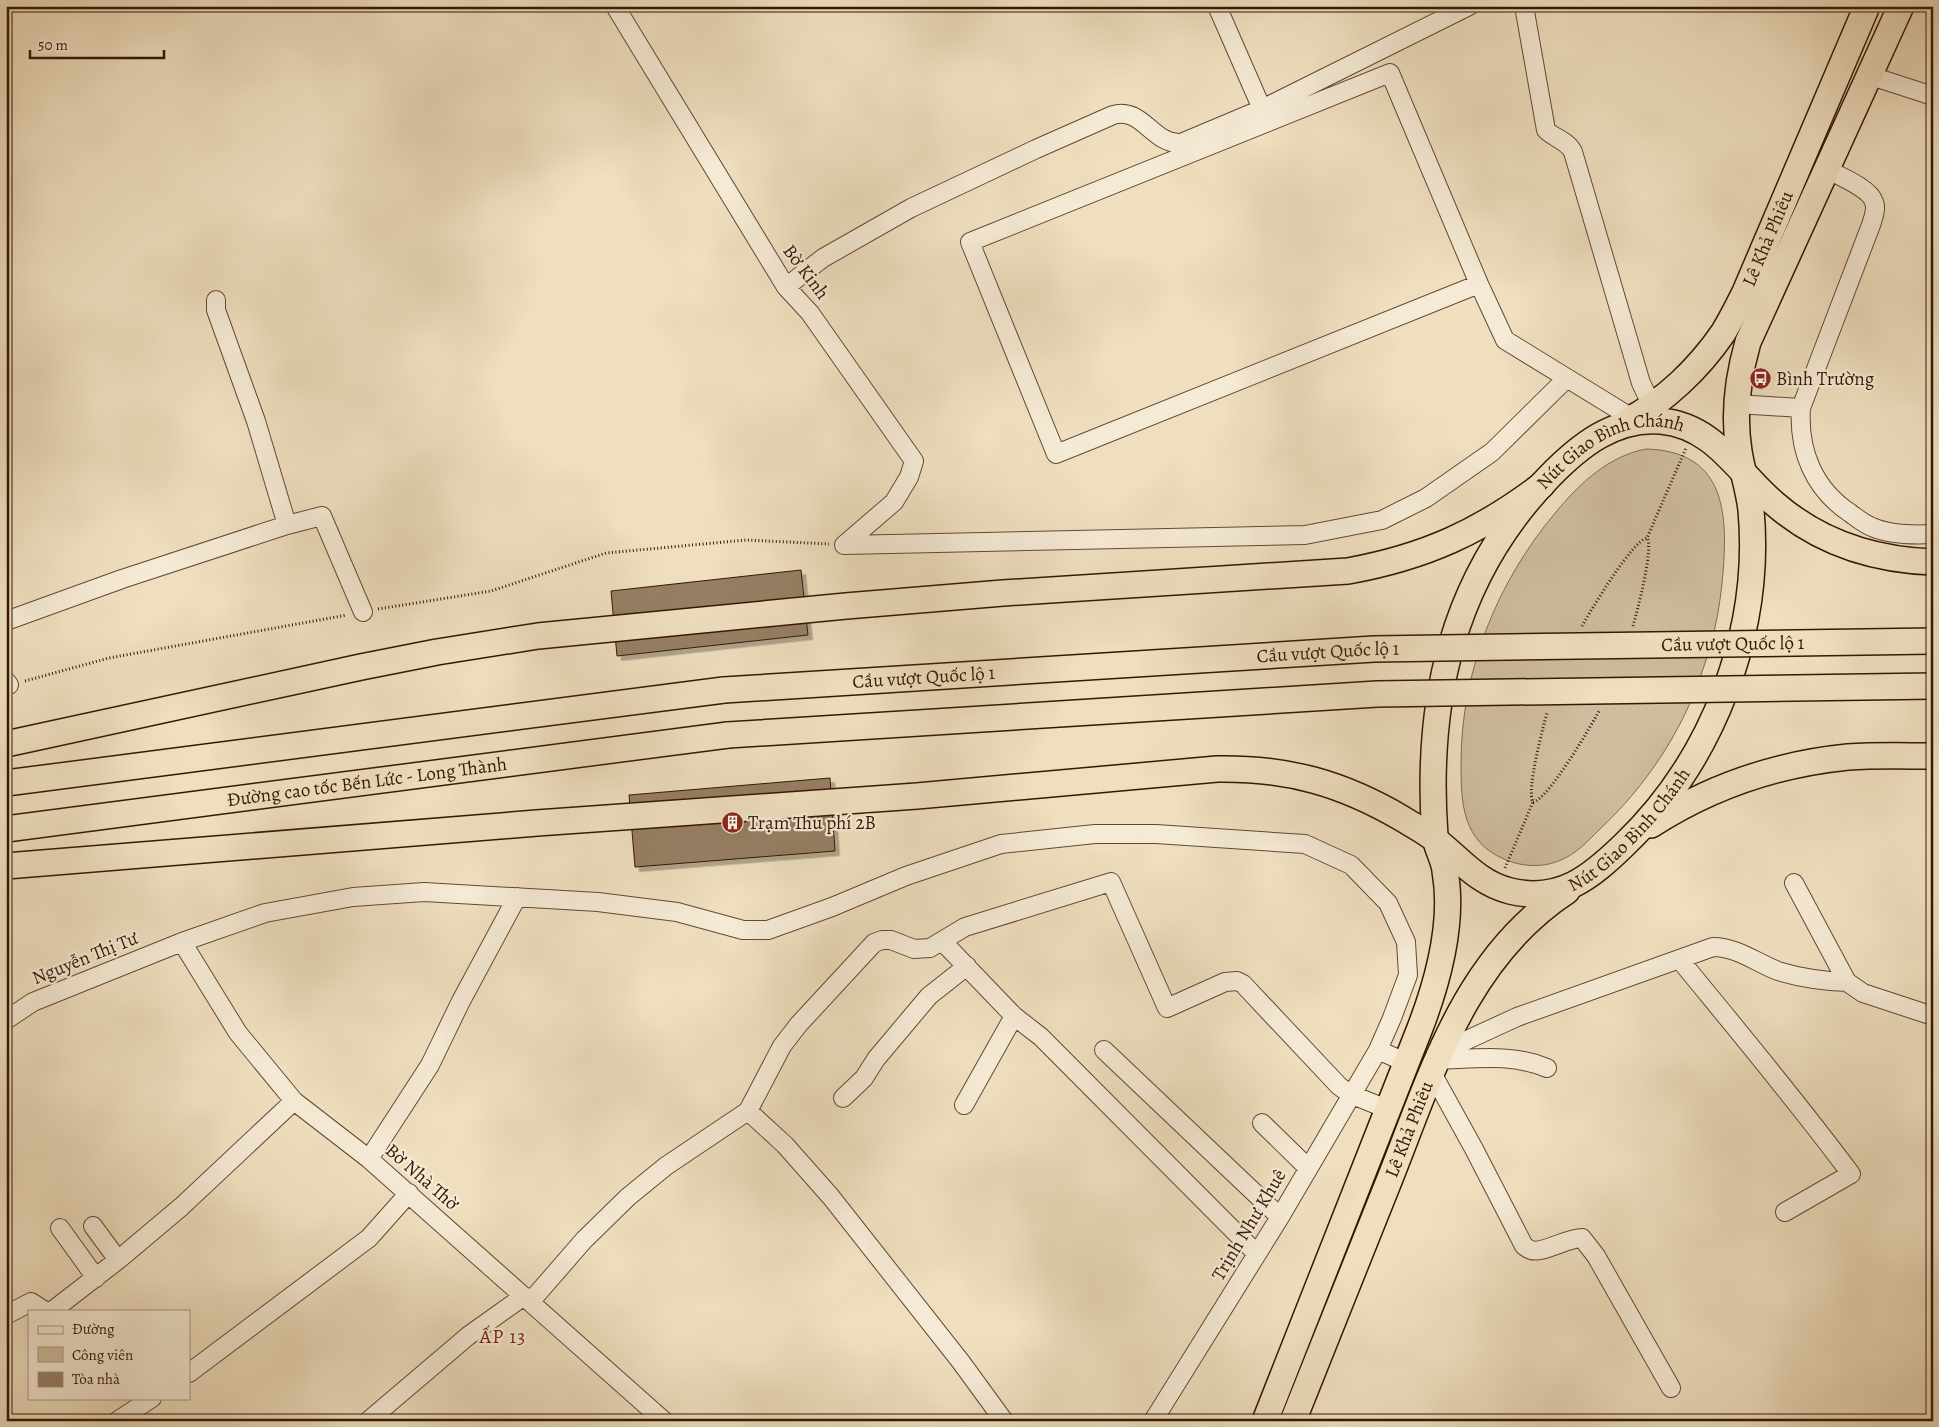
<svg xmlns="http://www.w3.org/2000/svg" width="1939" height="1427" font-family="Alegreya,serif">
  <defs>
    <filter id="shadow"><feDropShadow dx="4.5" dy="4.5" stdDeviation="0" flood-color="#0004"/></filter>
  </defs>
  <rect width="100%" height="100%" fill="#efdfbf"/>
  <filter id="stains"><feTurbulence type="fractalNoise" baseFrequency=".004" numOctaves="4"/><feColorMatrix values="0 0 0 0 .2 0 0 0 0 .09 0 0 0 0 .02 0 0 0 .5 -.17"/></filter>
  <radialGradient id="worn" r=".72"><stop offset=".6" stop-color="#630" stop-opacity="0"/><stop offset="1" stop-color="#630" stop-opacity=".3"/></radialGradient>
  <path fill="#cfbd9f" stroke="#826a52" d="M1646,449C1717,451 1727,500 1724,558C1722,596 1716,633 1703,669C1683,731 1646,786 1599,830C1588,841 1576,854 1561,860C1543,868 1522,867 1504,859C1462,841 1461,803 1461,763C1461,671 1497,582 1556,512C1580,483 1609,456 1646,449Z"/>
  <path fill="#967f66" stroke="#351605" filter="url(#shadow)" d="M801,570L808,635L617,656L611,591Z
    M830,778L835,851L635,867L629,795Z"/>
  <g fill="none" stroke-linecap="round" stroke-linejoin="round">
    <defs>
      <path id="minor" d="M615,6L786,287L810,313L914,461L909,477L894,502L844,545
        M1217,6L1262,109
        M1524,6L1546,130C1554,138 1568,141 1573,152L1641,383L1652,406
        M1868,75L1933,96
        M1826,169C1839,176 1870,188 1874,202C1877,209 1873,218 1871,225L1801,408C1798,451 1814,489 1850,513C1857,518 1864,524 1872,527C1890,535 1914,535 1933,534
        M1479,284L1056,454L970,242L1390,73L1479,284L1505,340L1632,418
        M786,287L823,258L911,208L1036,149L1113,115C1142,106 1153,145 1181,143L1262,109L1469,6
        M1737,404L1801,408
        M287,525L322,516L363,612
        M844,545L1305,535L1382,520L1426,498L1492,452L1567,378
        M6,621L122,579L287,525L256,421L216,310V300
        M6,681L9,685
        M1794,883L1847,982L1863,993L1933,1016
        M942,941L1014,1016
        M182,942L238,1033L294,1101L369,1159L664,1421
        M1680,960C1738,1031 1796,1100 1851,1174L1785,1212
        M6,1020L33,1002L182,942L265,913L353,897L424,892L598,902L677,912L743,930H768L832,907L906,876L1001,844L1095,834H1156L1305,844L1351,865L1388,903L1406,942L1408,975L1392,1018L1378,1050L1280,1217L1153,1421
        M1104,1050L1280,1217
        M1378,1050L1405,1062
        M1441,1052L1517,1017L1713,947C1737,947 1757,963 1778,971C1801,978 1823,981 1847,982
        M1438,1060C1474,1059 1512,1053 1547,1068
        M1432,1073L1474,1149L1524,1246C1526,1247 1528,1249 1531,1250C1542,1254 1567,1238 1582,1238L1596,1256L1671,1388
        M843,1098L864,1078L876,1059L929,996L967,966
        M964,1105L1014,1016L1041,1037L1257,1254
        M748,1111L785,1145L831,1197L961,1362L1004,1421
        M1262,1123L1308,1168
        M369,1159L430,1065L461,1001L517,897
        M93,1226L118,1260
        M60,1228L96,1278
        M531,1301L584,1240L628,1197L666,1166L748,1111L782,1046L799,1024L874,943L882,940H891L914,949L930,948L965,927L1111,882L1167,1008L1225,982L1237,981L1243,984L1339,1086L1350,1094L1387,1109
        M52,1311L118,1260L181,1207L294,1101
        M6,1315L31,1302L45,1311
        M189,1373L369,1238L409,1193
        M117,1421L152,1398
        M368,1421L468,1336L524,1296"/>
      <g id="highway">
        <path id="s1" d="M1627,421C1665,401 1699,368 1723,333C1731,320 1738,306 1745,292L1867,6"/>
        <path d="M6,744L361,667L437,652L538,636L846,606L1003,593L1348,571C1425,557 1480,532 1542,485"/>
        <path d="M6,783L724,690"/>
        <path d="M1651,825C1710,787 1778,764 1848,757C1876,755 1905,756 1933,756"/>
        <path id="s2" d="M6,829L728,735"/>
        <path id="s3" d="M6,866L537,823L917,796L1217,769C1288,768 1342,783 1403,819C1414,826 1426,832 1437,841C1461,860 1478,883 1510,891C1560,903 1591,877 1624,845C1713,760 1762,632 1751,510C1749,490 1742,471 1739,451C1733,414 1738,377 1748,342L1901,6"/>
        <path id="s4" d="M1265,1421L1420,1028C1438,981 1454,921 1445,871C1444,859 1436,848 1435,836C1425,701 1452,577 1549,477C1579,446 1615,417 1661,421C1715,426 1738,473 1775,504C1820,543 1875,560 1933,562"/>
        <path id="s5" d="M1293,1421C1324,1342 1356,1264 1387,1186C1431,1077 1463,959 1567,891"/>
      </g>
    </defs>
    <use href="#minor" stroke="#644834" stroke-width="20"/>
    <use href="#highway" stroke="#351605" stroke-width="28"/>
    <path stroke="#351605" stroke-width="3" stroke-dasharray="1 2.5" stroke-linecap="butt" d="M378,609L491,591L606,553L746,540L829,544
      M1582,626C1591,610 1632,541 1647,538L1686,448
      M1633,626C1637,612 1654,548 1647,538
      M25,681L109,658L347,615
      M1533,802C1548,800 1591,726 1599,711
      M1505,868L1533,802C1526,792 1543,727 1547,713"/>
    <use href="#minor" stroke="#f5ead5" stroke-width="18"/>
    <use href="#highway" stroke="#efdfbf" stroke-width="25"/>
    <defs>
      <g id="highway-bridge">
        <path id="s6" d="M724,690L1374,649L1933,641"/>
        <path d="M728,735L1377,694L1933,686"/>
      </g>
    </defs>
    <use href="#highway-bridge" stroke="#351605" stroke-width="28" stroke-linecap="butt"/>
    <use href="#highway-bridge" stroke="#efdfbf" stroke-width="25"/>
  </g>
  <defs>
    <symbol id="bus-disc" viewBox="-11 -11 22 22"><circle r="9.5" fill="#8f2418" stroke="#f5ead5"/><path d="M-5-6H5V4H4V6H2V4H-2V6H-4V4H-5ZM-3.5-4V0h7V-4ZM-3.5 1.2v1.5H-2V1.2ZM2 1.2v1.5H3.5V1.2Z" fill="#fff"/></symbol>
    <symbol id="building-disc" viewBox="-11 -11 22 22"><circle r="9.5" fill="#8f2418" stroke="#f5ead5"/><path d="M-4-6H4V6H1V3H-1V6H-4ZM-2.5-4.3h1.7v1.8h-1.7ZM.8-4.3h1.7v1.8H.8ZM-2.5-1h1.7V.8h-1.7ZM.8-1h1.7V.8H.8Z" fill="#fff"/></symbol>
  </defs>
  <g fill-rule="evenodd">
    <use href="#bus-disc" x="1748" y="366" width="25" height="25"/>
    <use href="#building-disc" x="720" y="810" width="25" height="25"/>
  </g>
  <g text-anchor="middle" dominant-baseline="central" stroke-width="4.5" stroke-linejoin="round" paint-order="stroke">
    <g font-size="19" fill="#351605" stroke="#f5ead5">
      <text stroke="none"><textPath href="#s1" startOffset="236">Lê Khả Phiêu</textPath></text>
      <text transform="translate(806 272) rotate(53)">Bờ Kinh</text>
      <text stroke="none"><textPath href="#s4" startOffset="1079">Nút Giao Bình Chánh</textPath></text>
      <text stroke="none"><textPath href="#s6" startOffset="1010">Cầu vượt Quốc lộ 1</textPath></text>
      <text stroke="none"><textPath href="#s6" startOffset="605">Cầu vượt Quốc lộ 1</textPath></text>
      <text stroke="none"><textPath href="#s6" startOffset="200">Cầu vượt Quốc lộ 1</textPath></text>
      <text stroke="none"><textPath href="#s2" startOffset="364">Đường cao tốc Bến Lức - Long Thành</textPath></text>
      <text stroke="none"><textPath href="#s3" startOffset="1684">Nút Giao Bình Chánh</textPath></text>
      <text transform="translate(85 958) rotate(-22)">Nguyễn Thị Tư</text>
      <text stroke="none"><textPath href="#s5" startOffset="314">Lê Khả Phiêu</textPath></text>
      <text transform="translate(422 1177) rotate(41)">Bờ Nhà Thờ</text>
      <text transform="translate(1249 1225) rotate(-59)">Trịnh Như Khuê</text>
    </g>
    <g font-size="19" fill="#351605" stroke="#f5ead5" text-anchor="start">
      <text x="1776" y="379">Bình Trường</text>
      <text x="748" y="823">Trạm Thu phí 2B</text>
    </g>
    <g font-size="20" letter-spacing="1" fill="#7a1f14" stroke="#f5ead5">
      <text x="503" y="1336">ẤP 13</text>
    </g>
  </g>
  <rect width="1939" height="1427" fill="none" stroke="#efdfbf" stroke-width="25"/>
  <rect x="8" y="8" width="1924" height="1412" fill="none" stroke="#351605" stroke-width="2.5"/>
  <rect x="12" y="12" width="1914" height="1402" fill="none" stroke="#351605"/>
  <rect x="28" y="1310" width="162" height="90" fill="#f5ead5" stroke="#a89582"/>
  <rect x="38" y="1326" width="25" height="8" fill="#f5ead5" stroke="#a89582"/>
  <text x="72" y="1334" font-size="15" fill="#351605">Đường</text>
  <rect x="38" y="1347" width="25" height="15" fill="#cfbd9f" stroke="#a89582"/>
  <text x="72" y="1360" font-size="15" fill="#351605">Công viên</text>
  <rect x="38" y="1372" width="25" height="15" fill="#967f66" stroke="#a89582"/>
  <text x="72" y="1384" font-size="15" fill="#351605">Tòa nhà</text>
  <path d="M30 50v8h134v-8" fill="none" stroke="#351605" stroke-width="2.5"/>
  <text x="38" y="50" font-size="15" fill="#351605" stroke="#f5ead5" stroke-width="4" paint-order="stroke">50 m</text>
  <rect width="100%" height="100%" filter="url(#stains)"/>
  <rect width="100%" height="100%" fill="url(#worn)"/>
</svg>
